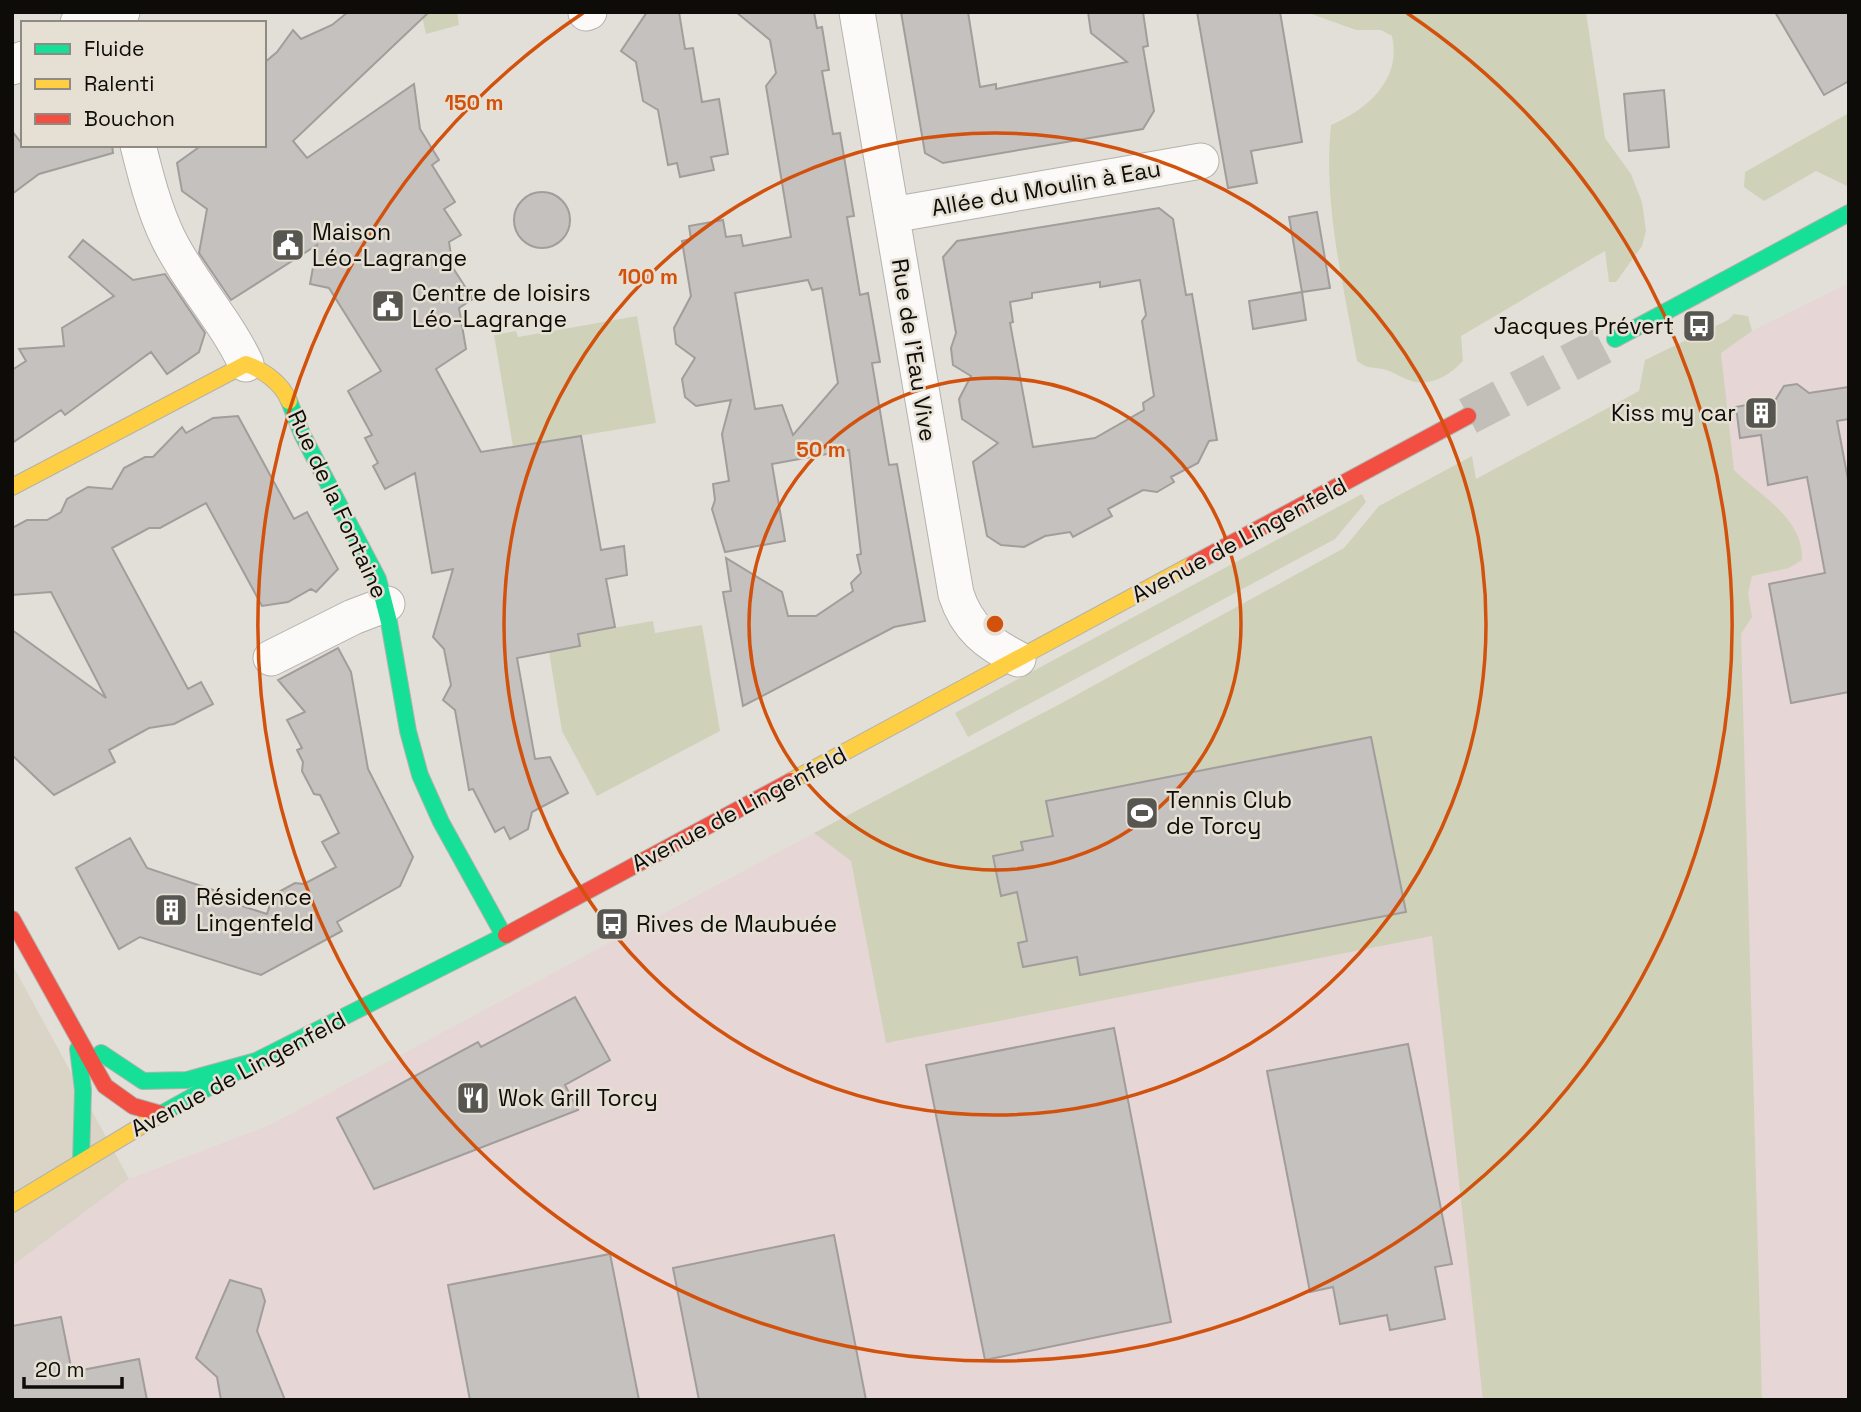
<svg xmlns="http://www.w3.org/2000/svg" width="1861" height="1412" font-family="'Space Grotesk',sans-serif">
  <rect width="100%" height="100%" fill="#e2dfd8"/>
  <path fill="#dad4c6" d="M12,964L129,1179L12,1266Z"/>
  <path fill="#e6d6d6" d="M1849,283V1400H12V1266L129,1179L270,1125L814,833L851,861L886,1043L1456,931L1475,480L1721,346Z"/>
  <path fill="#cfd2b8" d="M421,12H457L459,25L426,34Z
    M1306,12H1586L1605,138L1631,174L1642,202L1646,231L1642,246L1616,282H1609L1605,251L1461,336L1463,361C1449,376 1429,388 1409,380C1400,377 1392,371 1383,369C1372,367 1367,369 1357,361C1343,283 1323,205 1331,125C1368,109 1402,79 1392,36L1381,30H1356Z
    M1849,113V187L1816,171L1764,201L1744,187L1745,172Z
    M1734,314L1748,316L1752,331L1721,353L1734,470C1760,496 1804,518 1802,560L1789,568L1752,576L1748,593L1752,617L1741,634L1762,1400H1483L1432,936L886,1043L851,861L814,833L1060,704L1344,548L1379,506L1472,456L1476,479L1621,401L1639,391L1645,360L1728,320Z
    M637,316L656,423L513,447L494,335L516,331L518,337Z
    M1362,494L1366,502L1335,539L968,737L955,713Z
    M653,621L655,633L702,625L720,731L597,796L562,731L549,652L580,646L577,634Z"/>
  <path fill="#c5c1bf" stroke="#a19d9b" stroke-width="2" fill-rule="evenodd" d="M348,12H429L293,141L307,158L414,84L420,129L439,160L432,165L455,202L444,209L461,235L449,242L453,268L473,299L459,308L466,349L436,369L481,452L581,436L601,550L624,546L627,575L606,579L615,627L578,634L580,646L517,658L535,759L550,757L568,793L532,812L528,829L510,839L504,827L495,832L473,789L469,790L455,710L443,700L451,685L444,649L433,637L453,569L432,573L415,473L385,489L373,466L378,463L365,438L372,435L348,391L381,371L329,288L310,284L317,245L231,300L199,253L207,209L182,191L177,163L202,145H264V63L277,52L293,30L301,39L332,25Z
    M647,12H679L685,49L693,48L702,102L719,99L728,154L711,157L714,170L680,177L677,163L668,165L658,110L643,101L636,62L621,51Z
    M736,12H814L817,28L822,27L829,70L822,71L833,134L840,133L854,216L847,217L860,295L868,293L880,362L872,363L889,465L897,464L925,621L894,627L743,706L723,592L731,591L726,558L782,592L788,616H816L853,591L851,583L861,573L857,555L861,554L849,450L772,464L785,541L725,552L712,509L715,500L713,484L729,481L722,434L731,400L696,406L685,397L682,379L695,358L676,344L674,328L691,296L682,241L691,239L689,226L723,220L726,237L741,235L743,246L791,237L766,86L776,73L770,40ZM808,280L812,290L822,288L838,383L793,435L782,405L755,409L735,293Z
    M901,12H968L980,87L996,84V89L1127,62L1091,33L1088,12H1143L1148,46L1143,47L1154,111L1143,129L943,163L925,153Z
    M1197,12H1280L1302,142L1251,151L1257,183L1228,188Z
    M1775,12H1849V81L1824,95Z
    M1664,90L1669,147L1629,151L1624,94Z
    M12,131L23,145H112L113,153L39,174L12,194Z
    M514 220a28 28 0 1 1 56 0a28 28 0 1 1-56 0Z
    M1159,208L1173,219L1186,295L1192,294L1217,440L1209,441L1198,463L1171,477L1174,482L1157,492L1143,490L1108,509L1112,516L1073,537L1070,532L1045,536L1024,547L1001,545L987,536L973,462L998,443L962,419L959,399L971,376L953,365L951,348L956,333L943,257L957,241ZM1140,280L1146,315L1142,321L1154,396L1143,403L1144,410L1095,438L1033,447L1010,323L1013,322L1010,302L1032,298V293L1100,282V287Z
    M1317,212L1330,288L1302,292L1289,217Z
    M83,240L133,280L165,274L205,333L199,352L167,374L151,352L65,415L61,410L12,443V370L26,361L19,349L64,346L62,328L114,296L69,257Z
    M1302,292L1306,320L1253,329L1249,301Z
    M1797,384L1809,393L1849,387V419L1837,421L1849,485V692L1791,703L1769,584L1825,573L1807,477L1768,485L1761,435L1740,438L1736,407L1776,399L1784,386Z
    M238,416L294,519L307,512L338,569L316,592L311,589L288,602L262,606L206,503L160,528H149L112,548L188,689L201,682L213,704L174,724L149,728L109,750L115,762L54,795L12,755V630L106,698L51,592L12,595V528L27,520H47L61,512L67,499L88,487L112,489L124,468L145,457H153L182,427L186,433L213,418Z
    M338,648L351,672L368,769L413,857L400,886L337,922L342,931L261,975L140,937L119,949L76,868L130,838L147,868L222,893L220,899L267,914L273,895L295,883L304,884L336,867L322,842L339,833L320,795L314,794L302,771L303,762L297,750L302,748L287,720L305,712L278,680Z
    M1371,737L1406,912L1080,975L1077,957L1023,967L1018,943L1027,941L1017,892L1001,896L993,856L1023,850L1021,842L1053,836L1046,801Z
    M575,997L610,1060L565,1085L578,1110L374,1189L337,1118L478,1042L481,1047Z
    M1114,1028L1171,1322L985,1360L926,1065Z
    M1408,1044L1452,1264L1435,1267L1445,1319L1390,1330L1387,1315L1340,1324L1333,1287L1310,1292L1267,1071Z
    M834,1235L866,1400H699L673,1268Z
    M610,1254L639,1400H470L448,1285Z
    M230,1280L261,1289L265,1301L257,1331L285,1400H221L217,1377L196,1358Z
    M61,1317L72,1372L139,1359L147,1400H12V1326Z"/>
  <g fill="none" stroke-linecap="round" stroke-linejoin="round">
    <path stroke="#c2bfb9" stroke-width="38" stroke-dasharray="38 19" stroke-linecap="butt" d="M1468,416L1615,339"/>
    <defs>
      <path id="street" d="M857,12L956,594C967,628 987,643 1018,659
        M586,13L589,12
        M78,23L103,21L122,12
        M12,67L23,59
        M138,145C146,177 154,209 168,238C190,283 225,319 246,364
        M892,215L1201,161
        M271,658L353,617L387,604"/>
      <path id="fast" d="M1615,339L1849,213
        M289,401L302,434L378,579L389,622L408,731L420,775L441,822L504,936
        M78,1049L83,1090L81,1161
        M101,1053L143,1081L187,1080L256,1061
        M161,1114L256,1061L506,935"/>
      <path id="slow" d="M12,487L246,364C263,370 282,383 289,401
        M791,781L1193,564
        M12,1204L161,1114"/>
      <path id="jam" d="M1193,564L1468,416
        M12,919L105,1086L133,1106L161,1114
        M506,935L791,781"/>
    </defs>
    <use href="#street" stroke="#b4b2ad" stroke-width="37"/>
    <use href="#fast" stroke="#b4b2ad" stroke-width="18"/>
    <use href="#slow" stroke="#b4b2ad" stroke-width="18"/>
    <use href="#jam" stroke="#b4b2ad" stroke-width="18"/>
    <use href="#street" stroke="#fbfaf9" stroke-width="35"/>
    <use href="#fast" stroke="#16e098" stroke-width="16"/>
    <use href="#slow" stroke="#ffcf43" stroke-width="16"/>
    <use href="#jam" stroke="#f24e42" stroke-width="16"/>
  </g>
  <g fill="none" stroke="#d2510c" stroke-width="3.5">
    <circle cx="995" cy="624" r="246"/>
    <circle cx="995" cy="624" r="491"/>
    <path d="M1407 13A737 737 0 1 1 583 13"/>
  </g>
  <defs>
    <symbol id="civic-square" viewBox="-11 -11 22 22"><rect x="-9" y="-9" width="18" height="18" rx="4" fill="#585651" stroke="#e6e0d4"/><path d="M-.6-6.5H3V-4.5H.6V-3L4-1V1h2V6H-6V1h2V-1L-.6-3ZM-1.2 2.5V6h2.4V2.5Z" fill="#fff"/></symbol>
    <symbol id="bus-square" viewBox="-11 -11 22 22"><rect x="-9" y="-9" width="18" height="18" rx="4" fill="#585651" stroke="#e6e0d4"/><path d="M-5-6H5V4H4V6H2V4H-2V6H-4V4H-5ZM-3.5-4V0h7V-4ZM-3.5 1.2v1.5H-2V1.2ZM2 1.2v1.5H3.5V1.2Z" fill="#fff"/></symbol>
    <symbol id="building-square" viewBox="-11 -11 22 22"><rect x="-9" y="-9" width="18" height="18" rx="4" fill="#585651" stroke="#e6e0d4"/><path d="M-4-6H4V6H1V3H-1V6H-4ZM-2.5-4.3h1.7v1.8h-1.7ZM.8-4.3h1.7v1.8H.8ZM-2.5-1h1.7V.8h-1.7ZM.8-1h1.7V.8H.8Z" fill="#fff"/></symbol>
    <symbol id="stadium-square" viewBox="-11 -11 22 22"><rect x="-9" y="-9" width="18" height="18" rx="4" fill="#585651" stroke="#e6e0d4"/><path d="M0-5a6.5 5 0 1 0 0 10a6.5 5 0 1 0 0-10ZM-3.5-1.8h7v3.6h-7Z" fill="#fff"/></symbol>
    <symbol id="restaurant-square" viewBox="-11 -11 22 22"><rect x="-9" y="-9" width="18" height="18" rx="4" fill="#585651" stroke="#e6e0d4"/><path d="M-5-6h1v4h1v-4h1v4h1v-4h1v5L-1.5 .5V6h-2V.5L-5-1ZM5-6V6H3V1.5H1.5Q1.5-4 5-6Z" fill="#fff"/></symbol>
  </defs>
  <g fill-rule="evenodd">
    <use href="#civic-square" x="269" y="226" width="38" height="38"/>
    <use href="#civic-square" x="369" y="287" width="38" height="38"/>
    <use href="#bus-square" x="1680" y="307" width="38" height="38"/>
    <use href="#building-square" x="1742" y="394" width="38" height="38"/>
    <use href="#stadium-square" x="1123" y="794" width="38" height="38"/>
    <use href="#building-square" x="152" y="891" width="38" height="38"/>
    <use href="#bus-square" x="593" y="905" width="38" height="38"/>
    <use href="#restaurant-square" x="454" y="1079" width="38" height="38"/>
  </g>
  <g text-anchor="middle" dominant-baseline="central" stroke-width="5" stroke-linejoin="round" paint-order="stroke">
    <g font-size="23" fill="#0e0c08" stroke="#e6e0d4">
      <text transform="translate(1046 188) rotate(-10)">Allée du Moulin à Eau</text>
      <text transform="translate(914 350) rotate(81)">Rue de l'Eau Vive</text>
      <text transform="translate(338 504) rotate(65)">Rue de la Fontaine</text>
      <text transform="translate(1239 540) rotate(-28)">Avenue de Lingenfeld</text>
      <text transform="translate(739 809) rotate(-28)">Avenue de Lingenfeld</text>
      <text transform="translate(238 1074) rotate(-28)">Avenue de Lingenfeld</text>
    </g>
    <g font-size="23" fill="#0e0c08" stroke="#e6e0d4" text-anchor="start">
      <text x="312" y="232">Maison<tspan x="312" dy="26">Léo-Lagrange</tspan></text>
      <text x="412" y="293">Centre de loisirs<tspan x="412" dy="26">Léo-Lagrange</tspan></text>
      <text x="1674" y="326" text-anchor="end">Jacques Prévert</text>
      <text x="1736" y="413" text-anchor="end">Kiss my car</text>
      <text x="1166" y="800">Tennis Club<tspan x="1166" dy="26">de Torcy</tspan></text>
      <text x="196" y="897">Résidence<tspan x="196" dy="26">Lingenfeld</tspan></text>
      <text x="636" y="924">Rives de Maubuée</text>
      <text x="498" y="1098">Wok Grill Torcy</text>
    </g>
  </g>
  <circle cx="995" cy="624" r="10" fill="#d2510c" stroke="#e6e0d4" stroke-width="3.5"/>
  <g font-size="21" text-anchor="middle" font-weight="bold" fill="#d2510c" stroke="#e6e0d4" stroke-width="5" stroke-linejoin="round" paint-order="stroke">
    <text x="474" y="110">150 m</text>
    <text x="648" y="284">100 m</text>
    <text x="821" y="457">50 m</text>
  </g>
  <rect width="1861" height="1412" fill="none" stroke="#0e0c08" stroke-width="28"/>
  <rect x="21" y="21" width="245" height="126" fill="#e6e0d4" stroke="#908b82" stroke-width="2"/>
  <rect x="35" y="44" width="35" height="10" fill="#16e098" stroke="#908b82" stroke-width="2"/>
  <text x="84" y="56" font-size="21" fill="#0e0c08">Fluide</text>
  <rect x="35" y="79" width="35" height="10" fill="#ffcf43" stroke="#908b82" stroke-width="2"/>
  <text x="84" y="91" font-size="21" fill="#0e0c08">Ralenti</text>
  <rect x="35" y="114" width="35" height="10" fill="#f24e42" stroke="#908b82" stroke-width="2"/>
  <text x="84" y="126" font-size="21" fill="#0e0c08">Bouchon</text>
  <path d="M24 1377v10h98v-10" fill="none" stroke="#0e0c08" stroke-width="3.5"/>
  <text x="35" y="1377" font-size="21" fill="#0e0c08" stroke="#e6e0d4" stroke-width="5" paint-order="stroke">20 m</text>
</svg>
